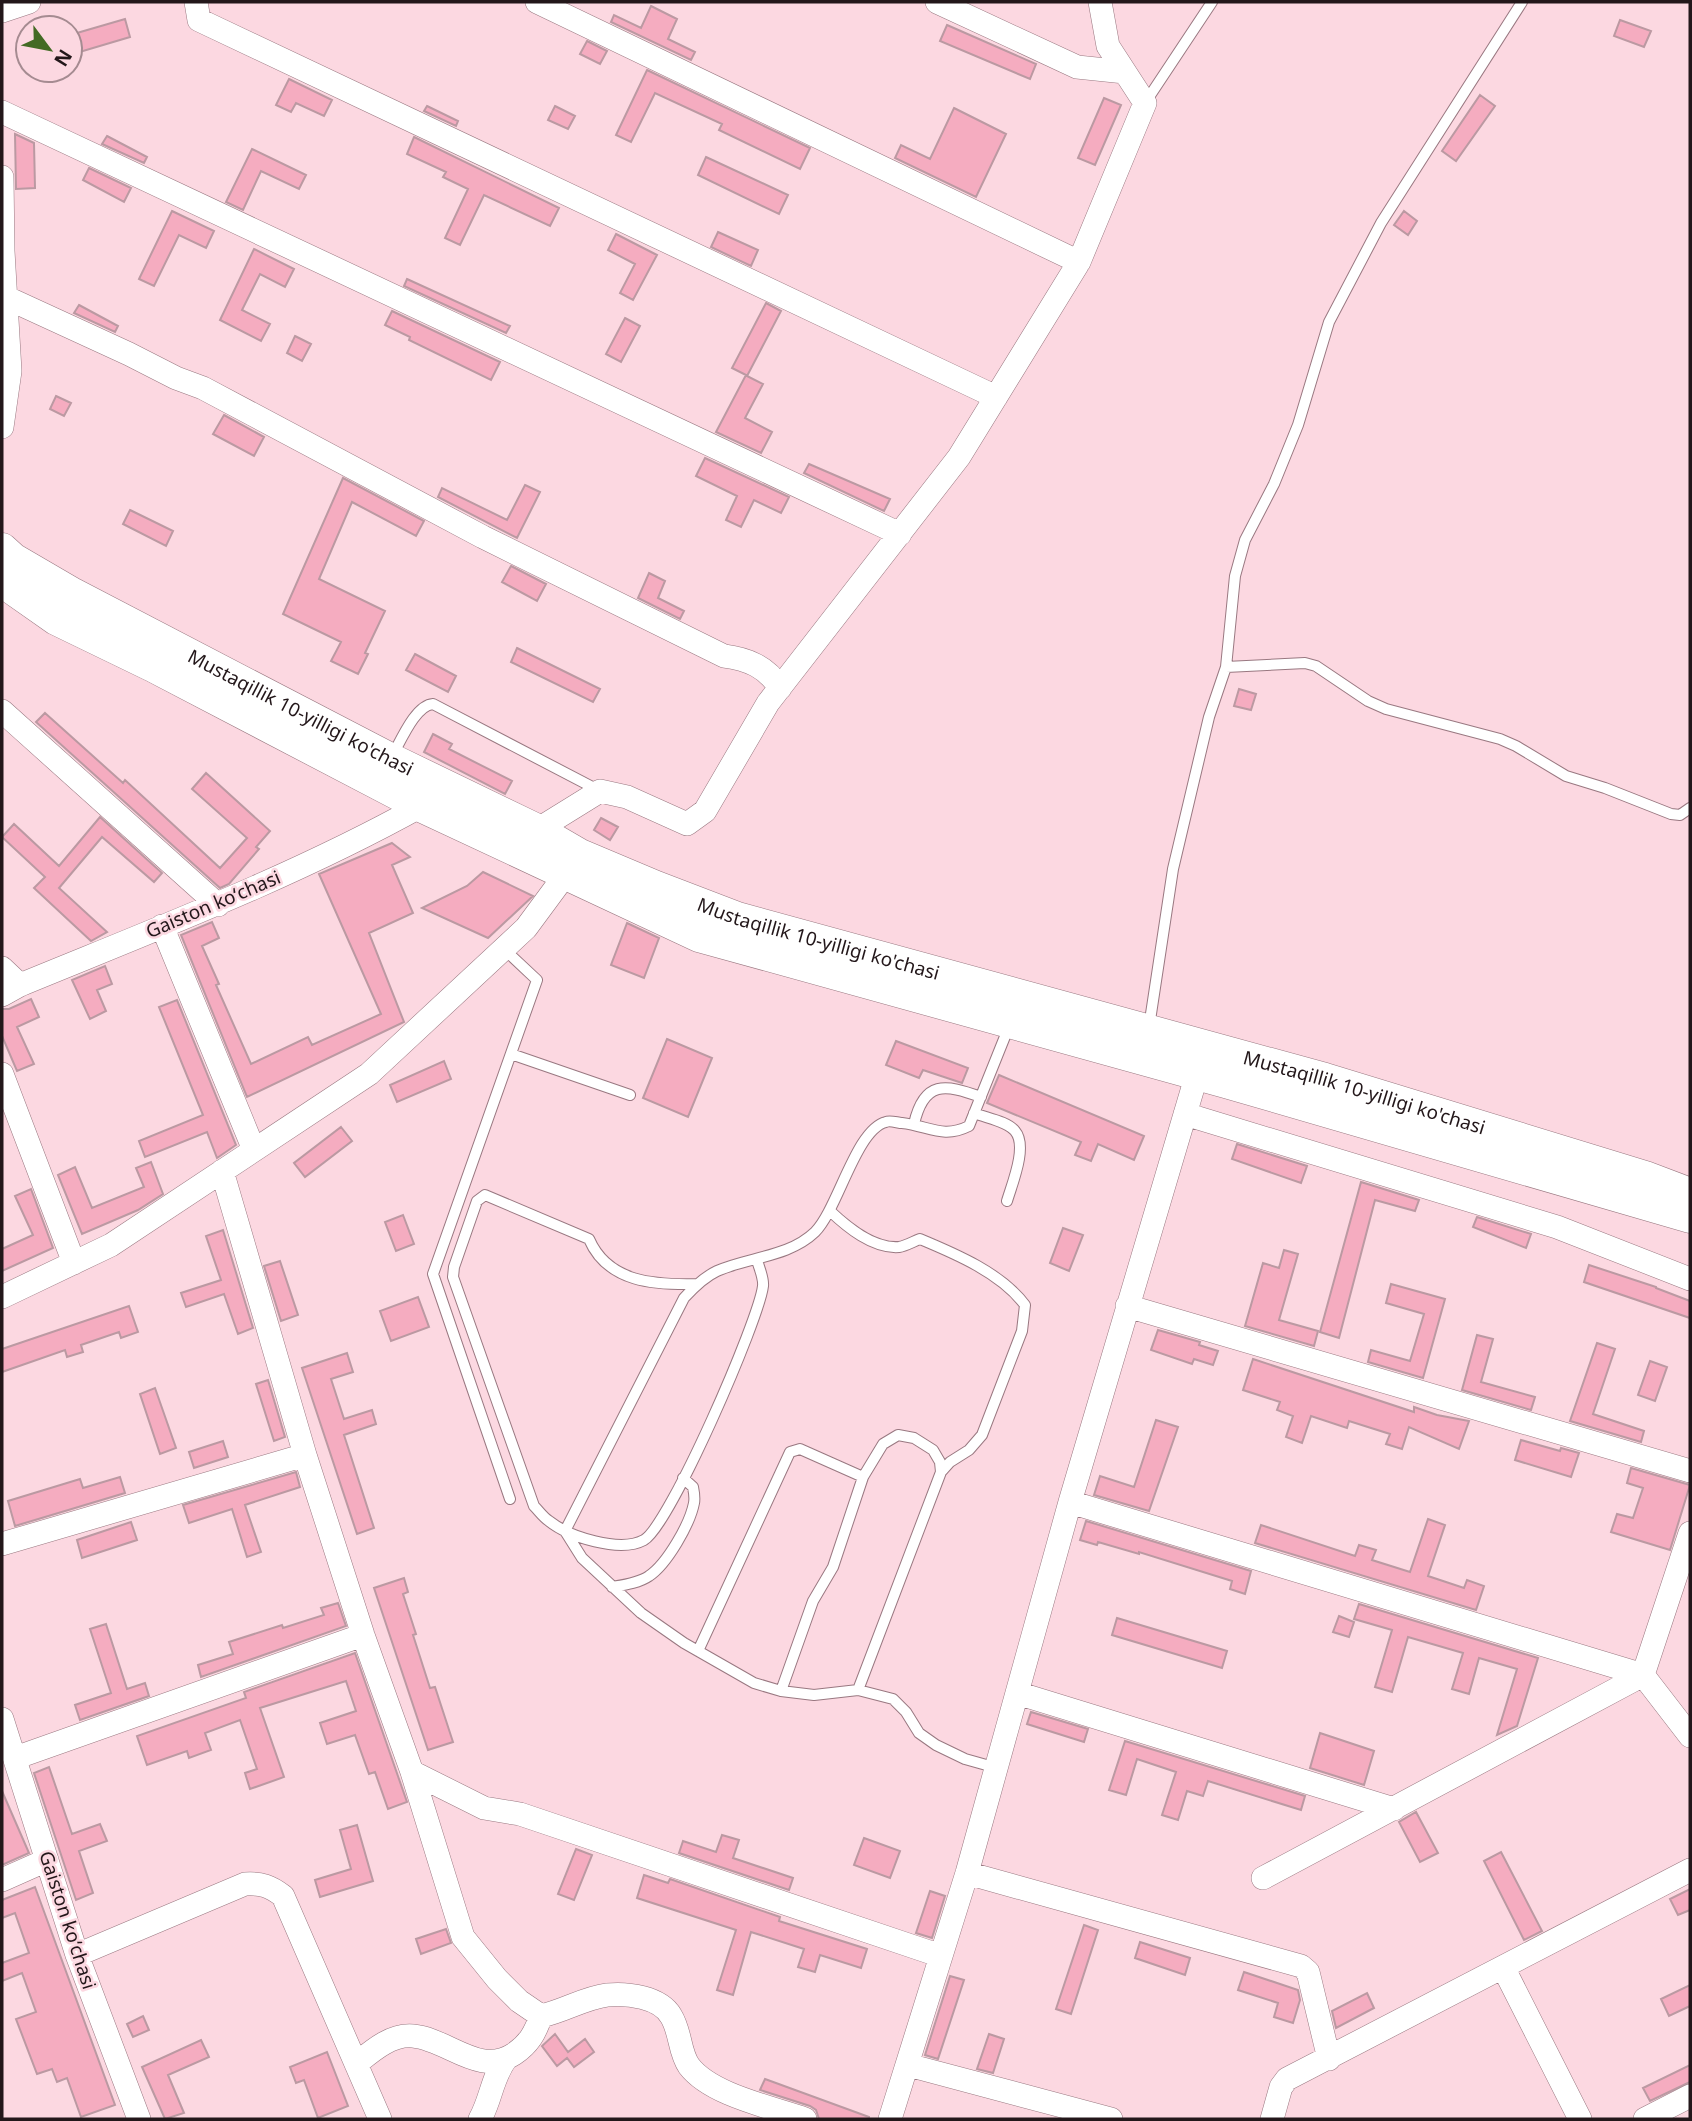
<svg xmlns="http://www.w3.org/2000/svg" width="1692" height="2121" font-family="'Noto Sans',sans-serif">
  <rect width="100%" height="100%" fill="#fcd8e1"/>
  <path fill="#f5acc0" stroke="#bb99a2" stroke-width="2" d="M651,6L677,19L668,39L695,52L691,60L611,22L614,15L641,28Z
    M125,19L130,37L73,54L70,35Z
    M1620,20L1651,31L1644,47L1614,36Z
    M947,25L1036,64L1030,79L940,41Z
    M587,41L607,51L600,64L580,54Z
    M647,70L810,148L800,169L719,130L722,124L655,93L631,142L616,135Z
    M289,79L332,100L324,116L296,103L291,112L276,105Z
    M1480,95L1495,106L1456,161L1442,151Z
    M1104,98L1121,105L1095,165L1078,158Z
    M427,106L458,121L456,126L424,111Z
    M555,106L575,116L568,129L548,120Z
    M954,108L1006,134L976,197L895,158L901,145L930,159Z
    M15,134L34,143L35,188L16,189Z
    M107,136L147,157L144,163L102,144Z
    M414,137L559,208L550,226L484,195L460,245L445,238L468,189L443,177L446,172L407,154Z
    M252,149L306,175L299,189L261,171L243,210L226,202Z
    M706,157L788,195L779,214L698,175Z
    M89,168L131,188L124,202L83,180Z
    M172,211L214,231L206,248L179,235L154,286L139,279Z
    M1404,211L1417,221L1408,235L1394,225Z
    M718,232L758,250L751,266L711,247Z
    M616,234L657,255L633,300L620,293L635,264L608,250Z
    M254,249L294,269L285,287L260,274L242,310L270,324L261,341L220,320Z
    M407,279L510,326L506,333L404,286Z
    M766,303L781,311L747,376L763,384L745,418L772,432L761,453L716,432L746,375L732,368Z
    M79,305L118,326L115,332L74,313Z
    M392,311L500,362L491,380L409,340L410,337L385,325Z
    M625,318L640,326L621,362L606,354Z
    M295,336L311,344L302,361L287,353Z
    M56,396L71,403L64,416L50,409Z
    M224,415L264,437L254,456L213,434Z
    M705,458L789,497L781,513L754,500L741,527L726,520L737,496L696,476Z
    M809,464L890,499L884,511L804,473Z
    M343,478L424,521L416,536L352,502L319,579L385,611L365,653L368,654L358,674L331,661L341,642L283,614Z
    M525,485L540,492L517,538L438,497L442,488L507,520Z
    M130,510L173,531L166,546L123,524Z
    M511,566L546,584L537,601L502,582Z
    M649,573L665,581L658,598L684,611L680,619L638,598Z
    M517,648L600,689L593,702L511,662Z
    M415,654L456,676L448,692L406,670Z
    M1239,689L1256,694L1251,710L1234,706Z
    M45,713L123,783L125,780L220,868L247,838L192,789L206,773L270,831L256,847L259,849L229,884L220,888L36,722Z
    M433,734L452,744L449,749L512,781L505,794L424,752Z
    M100,817L162,873L154,882L102,837L59,888L107,932L91,941L34,888L45,877L2,837L14,824L59,866Z
    M601,818L618,827L610,840L594,830Z
    M392,843L410,857L392,865L413,913L369,933L404,1022L247,1097L181,935L212,922L219,938L202,946L219,984L216,985L251,1064L308,1037L312,1045L381,1014L319,874Z
    M483,872L533,896L488,938L422,908L467,886Z
    M627,923L659,938L644,978L611,965Z
    M105,966L112,984L97,990L106,1011L90,1019L72,980Z
    M31,999L39,1017L17,1027L34,1064L17,1071L2,1036V1009H9Z
    M177,1000L236,1145L217,1158L207,1132L145,1157L139,1141L203,1115L159,1007Z
    M667,1039L712,1058L688,1117L643,1098Z
    M896,1041L968,1068L962,1083L923,1070L919,1078L886,1065Z
    M444,1061L451,1079L397,1102L390,1085Z
    M999,1075L1144,1136L1134,1160L1098,1144L1091,1161L1075,1155L1081,1142L987,1103Z
    M341,1127L352,1141L305,1177L294,1163Z
    M1237,1144L1307,1166L1301,1183L1232,1159Z
    M151,1162L163,1194L138,1210L82,1234L58,1175L75,1167L92,1208L144,1187L136,1168Z
    M1361,1182L1419,1200L1415,1211L1375,1200L1339,1338L1320,1332Z
    M31,1189L53,1248L2,1271V1249L33,1235L15,1196Z
    M403,1215L414,1244L396,1251L385,1222Z
    M1477,1217L1531,1234L1526,1248L1473,1227Z
    M1063,1228L1083,1235L1069,1271L1050,1263Z
    M223,1230L253,1328L238,1334L224,1294L186,1307L181,1293L221,1280L206,1236Z
    M1284,1250L1298,1254L1279,1320L1318,1331L1314,1346L1245,1326L1263,1263L1279,1268Z
    M280,1261L298,1315L281,1321L264,1266Z
    M1589,1265L1656,1287V1288L1690,1301V1318L1584,1282Z
    M1391,1284L1445,1299L1423,1378L1368,1362L1371,1350L1410,1361L1424,1314L1386,1303Z
    M418,1297L429,1327L391,1341L380,1311Z
    M129,1306L138,1332L121,1338L119,1332L81,1345L83,1352L67,1357L65,1350L2,1372V1349Z
    M1158,1330L1200,1342L1199,1345L1218,1351L1213,1365L1194,1359L1192,1364L1151,1350Z
    M1477,1335L1493,1339L1481,1382L1535,1397L1531,1410L1462,1390Z
    M1597,1343L1615,1349L1593,1414L1644,1431L1641,1442L1570,1421Z
    M347,1353L353,1372L331,1379L344,1419L372,1410L376,1424L344,1435L374,1528L357,1534L302,1368Z
    M1253,1359L1414,1412V1407L1437,1415L1469,1421L1459,1449L1409,1427L1402,1449L1386,1444L1390,1434L1349,1421L1347,1428L1311,1416L1302,1443L1286,1437L1293,1416L1277,1410L1280,1402L1243,1390Z
    M1650,1361L1667,1367L1655,1401L1638,1395Z
    M268,1380L285,1437L274,1441L256,1384Z
    M155,1388L176,1448L160,1454L140,1394Z
    M1156,1420L1178,1427L1149,1511L1094,1495L1100,1476L1134,1487Z
    M1521,1440L1560,1451L1561,1448L1579,1453L1571,1477L1515,1460Z
    M223,1441L228,1457L194,1468L189,1452Z
    M1631,1468L1690,1485L1670,1550L1611,1532L1617,1514L1633,1518L1643,1488L1627,1483Z
    M296,1472L300,1487L245,1505L261,1552L247,1557L232,1509L189,1523L183,1505Z
    M120,1477L125,1493L15,1526L8,1501L80,1479L83,1488Z
    M1428,1519L1445,1525L1428,1576L1464,1588L1467,1580L1484,1586L1476,1610L1255,1543L1261,1525L1355,1556L1359,1545L1376,1550L1372,1560L1410,1572Z
    M1086,1521L1251,1571L1245,1594L1230,1589L1232,1581L1139,1552V1554L1098,1542L1097,1545L1080,1540Z
    M131,1522L137,1540L82,1558L77,1540Z
    M404,1578L408,1592L403,1594L416,1634L413,1635L430,1688L435,1687L453,1742L428,1750L374,1588Z
    M338,1603L346,1626L201,1677L198,1665L233,1654L229,1642L282,1625L283,1628L324,1615L321,1608Z
    M1359,1604L1538,1658L1517,1726L1497,1735L1517,1669L1479,1658L1469,1694L1452,1689L1463,1653L1408,1637L1392,1692L1375,1687L1392,1630L1354,1619Z
    M1339,1616L1354,1622L1349,1637L1333,1632Z
    M1117,1618L1227,1651L1222,1668L1112,1635Z
    M106,1624L127,1689L145,1683L149,1696L80,1720L75,1705L111,1693L90,1629Z
    M355,1653L407,1802L388,1809L375,1772L369,1774L355,1735L327,1744L320,1723L356,1711L346,1681L260,1708L284,1777L250,1789L245,1773L257,1769L240,1720L205,1733L211,1750L189,1758L187,1751L147,1765L137,1736L246,1698L244,1692Z
    M1031,1712L1088,1729L1084,1742L1027,1724Z
    M1320,1733L1374,1751L1364,1785L1310,1768Z
    M1125,1741L1305,1796L1301,1810L1208,1781L1203,1796L1187,1791L1178,1820L1162,1815L1176,1772L1137,1759L1126,1795L1109,1790Z
    M49,1767L72,1834L100,1824L107,1841L79,1851L93,1893L76,1900L34,1773Z
    M2,1791L29,1853L2,1865Z
    M1416,1812L1438,1853L1420,1862L1399,1822Z
    M357,1825L373,1881L320,1897L315,1880L351,1869L340,1830Z
    M722,1835L739,1840L733,1858L793,1878L789,1890L679,1853L683,1841L716,1852Z
    M864,1838L900,1851L890,1878L854,1865Z
    M576,1849L592,1855L574,1900L558,1894Z
    M1501,1852L1542,1931L1524,1940L1484,1861Z
    M644,1875L668,1883L670,1879L780,1917L779,1921L867,1949L861,1968L820,1955L815,1972L798,1967L804,1949L751,1932L733,1995L717,1990L736,1930L637,1898Z
    M35,1887L115,2105L81,2117L67,2078L57,2082L52,2069L37,2074L16,2019L36,2012L22,1973L2,1981V1963L29,1953L15,1913L2,1918V1900Z
    M1690,1889V1910L1678,1915L1670,1899Z
    M930,1891L945,1896L932,1938L916,1933Z
    M1084,1925L1098,1930L1071,2014L1056,2009Z
    M446,1929L451,1943L421,1954L416,1939Z
    M1140,1942L1190,1958L1185,1975L1135,1958Z
    M1244,1972L1298,1990L1300,2000L1293,2023L1274,2017L1278,2003L1238,1990Z
    M950,1976L964,1980L938,2059L925,2055Z
    M1690,1985V2006L1669,2016L1661,1999Z
    M1367,1993L1374,2008L1336,2028L1332,2011Z
    M143,2016L149,2030L133,2037L127,2024Z
    M555,2034L568,2052L585,2039L594,2052L574,2067L567,2058L557,2066L542,2046Z
    M989,2034L1004,2039L993,2073L977,2069Z
    M201,2040L209,2057L168,2075L184,2113L165,2119L142,2067Z
    M327,2052L348,2106L318,2118L304,2080L296,2083L290,2067Z
    M1690,2065V2082L1650,2101L1643,2088Z
    M765,2079L869,2117V2119H819L816,2110L810,2106L760,2090Z"/>
  <g fill="none" stroke-linecap="round" stroke-linejoin="round">
    <defs>
      <path id="service" d="M1145,103L1212,2
        M1226,667L1305,663L1316,666L1368,701L1386,709L1500,739L1516,746L1566,776L1605,788L1671,814L1680,815L1690,808
        M391,758C400,743 415,705 433,704L600,791
        M504,949L537,980L433,1274L510,1499
        M1149,1027L1173,869L1209,717L1226,667L1235,576L1245,540L1274,484L1298,425L1329,322L1381,223L1522,2
        M511,1054L630,1095
        M974,1113C986,1118 1007,1121 1015,1131C1028,1146 1012,1184 1007,1201
        M914,1124C924,1080 945,1084 981,1097
        M830,1211C847,1227 873,1249 899,1247C906,1246 914,1241 920,1239C956,1254 1001,1273 1025,1305L1022,1331L982,1435L969,1450L950,1462L941,1472
        M697,1284C655,1285 608,1283 589,1239L485,1195L477,1201L454,1267L453,1277L534,1506C539,1511 543,1517 549,1521C569,1537 620,1553 644,1540C670,1525 759,1320 763,1286C764,1278 759,1268 757,1260
        M612,1587C624,1585 639,1583 649,1576C667,1564 690,1524 694,1503C695,1498 694,1492 693,1487L683,1478
        M698,1651L790,1452L800,1449L863,1477
        M781,1691L813,1601L833,1567L863,1477L883,1444L898,1435L914,1438L933,1450L940,1462L941,1472L858,1690
        M997,1768L965,1759L936,1745L919,1733L906,1712L893,1699L858,1690L814,1695L781,1691L754,1683L684,1643L641,1613L582,1558L565,1531L684,1298C694,1287 704,1277 717,1271C749,1257 789,1257 815,1232C838,1209 856,1129 886,1122C890,1120 898,1123 902,1123C929,1126 943,1139 969,1126L1010,1024"/>
      <path id="minor" d="M196,2L199,20L996,397
        M537,2L1079,262
        M937,2L1077,67L1125,72
        M2,11L29,2
        M2,112L900,534
        M2,177L3,251L10,371L2,427
        M5,297L129,354L176,378L203,388L483,537L724,656C748,659 767,667 780,688
        M2,711L218,905
        M537,830L600,791L627,797L687,824L705,811L768,703L959,457L1079,262L1145,103L1108,46L1100,2
        M162,926L254,1150
        M2,968L20,985
        M2,995L20,985C156,929 293,877 421,806
        M2,1074L74,1263
        M1185,1114L1557,1227L1690,1279
        M222,1171L305,1455
        M2,1297L111,1245L369,1074L526,928L574,863
        M1127,1306L1690,1471
        M1070,1502L1197,1074
        M1690,1533L1643,1675L1690,1736
        M2,1544L305,1455L363,1635L412,1772L463,1937L497,1979L519,2001L541,2016C564,2011 584,1998 607,1995C628,1993 660,1997 671,2016C681,2032 679,2052 689,2066C711,2095 771,2107 805,2119
        M1017,1693L1394,1809
        M2,1719L77,1955L139,2119
        M15,1758L363,1635
        M412,1772L484,1808L520,1814L941,1956
        M967,1873L1301,1966L1308,1972L1329,2059
        M1263,1878L1643,1675
        M2,1880L47,1860
        M77,1955L245,1884C261,1883 270,1886 283,1896L380,2119
        M1504,1969L1580,2119
        M356,2064C372,2051 391,2034 413,2036C448,2039 479,2077 514,2054C529,2044 535,2033 541,2016
        M908,2065L1111,2119
        M480,2119C491,2100 492,2077 506,2059
        M890,2119L967,1873L1070,1502L1643,1675
        M1272,2119L1281,2087L1287,2079L1690,1870
        M1645,2119L1690,2096"/>
      <g id="secondary">
        <path id="s1" d="M2,549L13,559L73,594L390,759L537,830L580,855L656,887L737,918L1325,1079L1645,1177L1690,1194"/>
        <path d="M2,581L56,619L153,666L421,806L699,936L1226,1082L1690,1217"/>
      </g>
    </defs>
    <use href="#service" stroke="#997881" stroke-width="12"/>
    <use href="#minor" stroke="#997881" stroke-width="24"/>
    <use href="#secondary" stroke="#997881" stroke-width="33"/>
    <use href="#service" stroke="#fff" stroke-width="10"/>
    <use href="#minor" stroke="#fff" stroke-width="23"/>
    <use href="#secondary" stroke="#fff" stroke-width="32"/>
  </g>
  <g text-anchor="middle" dominant-baseline="central" stroke-width="5" stroke-linejoin="round" paint-order="stroke">
    <g font-size="19" fill="#23171a" stroke="#fcd8e1">
      <text stroke="none"><textPath href="#s1" startOffset="341">Mustaqillik 10-yilligi ko'chasi</textPath></text>
      <text transform="translate(213 904) rotate(-23)">Gaiston koʻchasi</text>
      <text stroke="none"><textPath href="#s1" startOffset="908">Mustaqillik 10-yilligi ko'chasi</textPath></text>
      <text stroke="none"><textPath href="#s1" startOffset="1475">Mustaqillik 10-yilligi ko'chasi</textPath></text>
      <text transform="translate(68 1920) rotate(72)">Gaiston koʻchasi</text>
    </g>
  </g>
  <rect width="1692" height="2121" fill="none" stroke="#23171a" stroke-width="7"/>
  <g transform="translate(49 49) rotate(122)"><circle r="33" fill="#fcd8e1" stroke="#a58b91" stroke-width="2"/>
  <path d="M0-5L12 26L0 18L-12 26Z" fill="#436a24"/>
  <text y="-10" font-size="19" font-weight="bold" text-anchor="middle" fill="#23171a">N</text>
  </g>
</svg>
